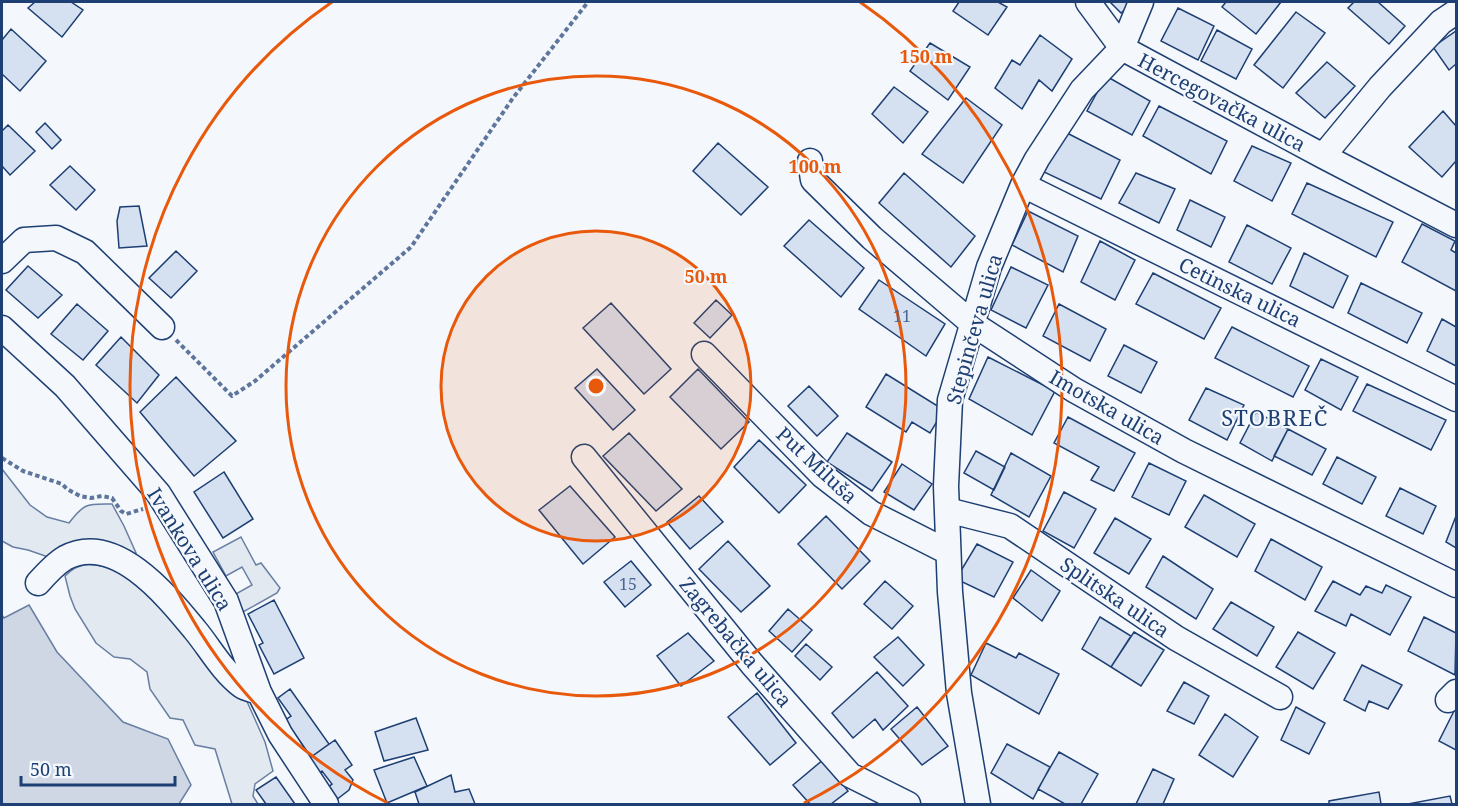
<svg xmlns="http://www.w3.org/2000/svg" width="1458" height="806" font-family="'Noto Serif',serif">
  <rect width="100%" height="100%" fill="#f4f7fb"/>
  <path fill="#e3e9f0" stroke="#687fa3" stroke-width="1.5" d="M2,469L30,505L47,517L69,523C85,502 88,504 112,504L124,526L136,553L134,577L229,661L265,742L273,771L255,784L253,796L258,804H232L215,749L195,745L183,720L170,718L150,689L147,672L130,659L114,657L96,643L75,609L70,596L65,576C84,557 98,566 121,570V557L51,558L28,550L13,547L2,541Z
    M241,537L256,565L261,563L280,588L277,593L243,612L234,595L252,585L242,567L226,576L213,552Z"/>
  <path fill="#cfd7e4" stroke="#687fa3" stroke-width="1.5" d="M29,605L57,652L123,722L168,739L191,785L179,804H2V615L4,618Z"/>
  <path fill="#d5e0f0" stroke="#1d3f73" stroke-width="1.5" d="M35,2H71L83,10L62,37L28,8Z
    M959,2H998L1007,7L988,35L953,11Z
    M1110,2H1131L1132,3L1121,13Z
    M1226,2H1281L1256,34L1222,7Z
    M1354,2H1378L1405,26L1389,44L1348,8Z
    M1178,8L1214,26L1198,60L1161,41Z
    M1296,12L1325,33L1283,88L1254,65Z
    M11,29L46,61L20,91L2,74V40Z
    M1217,30L1252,49L1236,79L1201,61Z
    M1456,31V64L1449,70L1433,47Z
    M1040,35L1072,59L1052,91L1039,80L1022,109L995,88L1012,60L1020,65Z
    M930,43L970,67L948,100L910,71Z
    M1327,62L1355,86L1325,118L1296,93Z
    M1106,76L1150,101L1132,135L1087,111Z
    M894,87L928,112L903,143L872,114Z
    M966,98L1002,125L963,183L922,154Z
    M1159,106L1227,141L1211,174L1143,136Z
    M1443,111L1456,126V161L1442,177L1409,147Z
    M45,123L61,140L52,149L36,132Z
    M8,125L35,151L10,175L2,166V131Z
    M1065,132L1120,160L1101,199L1044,172Z
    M718,143L768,187L741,215L693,171Z
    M1252,146L1291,163L1272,201L1234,181Z
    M70,166L95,190L76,210L50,185Z
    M904,173L975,236L951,267L879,203Z
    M1136,173L1175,189L1159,223L1119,203Z
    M1307,183L1393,222L1376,257L1292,214Z
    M1190,200L1225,217L1211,247L1177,230Z
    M139,206L147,246L119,248L117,221L120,207Z
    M1028,211L1078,236L1063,272L1012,245Z
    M809,220L864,268L841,297L784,246Z
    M1422,224L1455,241L1451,250L1456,253V291L1402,262Z
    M1247,225L1291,248L1272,284L1229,262Z
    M1100,241L1135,260L1115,300L1081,282Z
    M176,251L197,271L171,298L149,278Z
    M1304,253L1348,276L1333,308L1290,286Z
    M28,266L62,295L38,318L6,290Z
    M1011,267L1048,285L1026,328L991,310Z
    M1153,273L1221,308L1204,339L1136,304Z
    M879,280L945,324L926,356L859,309Z
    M1361,283L1422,313L1407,343L1348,313Z
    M716,300L732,315L710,338L694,323Z
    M611,303L671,369L644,394L583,328Z
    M77,304L108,331L83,360L51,334Z
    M1059,304L1106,329L1090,361L1043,336Z
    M1442,319L1456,327V366L1427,351Z
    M1232,327L1309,366L1293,397L1215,358Z
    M121,337L159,375L137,403L96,365Z
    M1124,345L1157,362L1141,393L1108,376Z
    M988,357L1055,391L1032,435L969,399Z
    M1321,359L1358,377L1341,410L1305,390Z
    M597,369L635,410L613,430L575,388Z
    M698,369L749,422L721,449L670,397Z
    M886,374L944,410L930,433L912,422L906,432L866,407Z
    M176,377L236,441L194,476L140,412Z
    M1367,384L1446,420L1431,450L1353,411Z
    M809,386L838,416L817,436L788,406Z
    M1206,388L1244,405L1227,440L1189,420Z
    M1256,412L1288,429L1272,461L1240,443Z
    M1068,417L1135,453L1114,491L1091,480L1099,467L1054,443Z
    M1288,429L1326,449L1312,475L1274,456Z
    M629,433L682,489L656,511L603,456Z
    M847,433L892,462L872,491L827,462Z
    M759,440L806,485L779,513L734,467Z
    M976,451L1005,467L994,490L964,473Z
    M1011,453L1051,476L1029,517L991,495Z
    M1337,457L1376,477L1362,504L1323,484Z
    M1149,463L1186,481L1169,515L1132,497Z
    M902,464L932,484L914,510L884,492Z
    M224,472L253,519L223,538L194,492Z
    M570,486L615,537L583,564L539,510Z
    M1400,488L1436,506L1423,534L1386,516Z
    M1064,492L1096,509L1074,548L1043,531Z
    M1204,495L1255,524L1237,557L1185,527Z
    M699,496L723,522L690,549L667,522Z
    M826,516L870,561L842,589L798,544Z
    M1456,516V548L1446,542Z
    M1115,518L1151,539L1129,574L1094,553Z
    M1271,539L1322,567L1305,600L1255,571Z
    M728,541L770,586L741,612L699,569Z
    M977,544L1013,562L994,597L956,579Z
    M1163,556L1213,589L1196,619L1146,587Z
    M631,561L651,585L625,607L604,582Z
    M1031,570L1060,591L1042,621L1013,598Z
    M885,581L913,606L892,629L864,604Z
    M1333,581L1360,595L1366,586L1382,593L1386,585L1411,597L1390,635L1351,614L1346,626L1315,611Z
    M274,600L304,658L274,674L259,645L263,643L248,614Z
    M1231,602L1274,627L1257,656L1213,629Z
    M788,609L812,630L792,652L769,631Z
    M1100,617L1131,636L1111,667L1082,649Z
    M1424,617L1456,633L1455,675L1408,651Z
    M1134,632L1164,650L1141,686L1111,667Z
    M1298,632L1335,653L1313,689L1276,667Z
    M688,633L714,661L681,686L657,656Z
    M898,637L924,665L903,686L874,657Z
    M986,643L1016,658L1019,653L1059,674L1039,714L971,675Z
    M806,644L832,667L820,680L795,656Z
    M1362,665L1402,685L1388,709L1369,701L1365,711L1344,700Z
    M877,672L908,706L883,730L875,719L853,738L832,713Z
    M1184,682L1209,696L1194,724L1167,711Z
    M290,689L329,744L311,757L294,733L291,736L281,723L291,716L278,698Z
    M757,693L796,743L770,765L728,717Z
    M917,707L948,746L922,765L891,729Z
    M1296,707L1325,723L1309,754L1281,740Z
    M1456,707V750L1439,741Z
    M1225,714L1258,737L1233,777L1199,755Z
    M416,718L428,750L384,761L375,732Z
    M335,740L352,765L345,770L353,780L349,790L336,800L327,788L332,784L322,771L318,774L307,760Z
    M1007,744L1050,767L1033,799L991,773Z
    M1059,752L1098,774L1081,804H1065L1038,789Z
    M414,757L427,786L387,803L374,770Z
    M824,759L848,791L831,804H810L793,785Z
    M1153,769L1174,779L1163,804H1136Z
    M451,775L455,792L469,789L475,804H419L415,792Z
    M276,777L295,804H266L256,790Z
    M1379,792L1381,804H1329V801Z
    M1450,796L1452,804H1408Z"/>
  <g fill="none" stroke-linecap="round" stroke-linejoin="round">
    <defs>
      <path id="minor" d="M1088,2L1122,48L1323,156L1456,225
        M1323,156L1380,87L1441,22L1456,12
        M810,161L813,180L872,238L973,324L1074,390L1184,451L1456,585
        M1023,185L1456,399
        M2,261L24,240L56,238L85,252L162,327
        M2,328L65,386L158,493L226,601L259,692L280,734L326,804
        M704,354L823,476L871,513L948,552
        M584,457L752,664L850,775L908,804
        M947,510L1010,526L1176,638L1280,697
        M38,583C46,574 55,564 65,558C115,531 167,596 195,630C210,648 222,671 242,686C246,689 253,690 259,692
        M1448,700L1456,692
        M978,804L959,693L950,592L946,486L950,400L989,267L1023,185L1037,159L1082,90L1122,48L1141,2"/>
    </defs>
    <use href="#minor" stroke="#1d3f73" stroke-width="27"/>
    <path stroke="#5e769c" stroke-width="4" stroke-dasharray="4.5 3" stroke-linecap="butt" d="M176,340L232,396L255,381L411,247L513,98L588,2
      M2,458L23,471L62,484L67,489L80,496L91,498L102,496L112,498L121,511L126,514L143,509"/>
    <use href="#minor" stroke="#f4f7fb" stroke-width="24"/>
  </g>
  <circle cx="596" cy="386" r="155" fill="#e8590c" fill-opacity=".12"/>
  <g fill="none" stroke="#e8590c" stroke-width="3">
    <circle cx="596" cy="386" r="155"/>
    <circle cx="596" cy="386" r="310"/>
    <path d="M388 803A466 466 0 0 1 332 2M860 2A466 466 0 0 1 804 803"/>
  </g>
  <g text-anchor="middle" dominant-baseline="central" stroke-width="4.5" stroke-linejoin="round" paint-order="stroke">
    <g font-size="16" fill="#4b6792">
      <text x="902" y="316">11</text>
      <text x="628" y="584">15</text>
    </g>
    <g font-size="20" fill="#1d3f73" stroke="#f4f7fb">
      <text transform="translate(1222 102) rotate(28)">Hercegovačka ulica</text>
      <text transform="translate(1240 292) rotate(26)">Cetinska ulica</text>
      <text transform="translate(974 329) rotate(-74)">Stepinčeva ulica</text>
      <text transform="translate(1107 407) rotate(30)">Imotska ulica</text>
      <text transform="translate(817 465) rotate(43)">Put Miluša</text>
      <text transform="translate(190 549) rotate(58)">Ivankova ulica</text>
      <text transform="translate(1115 597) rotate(34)">Splitska ulica</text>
      <text transform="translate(736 642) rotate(50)">Zagrebačka ulica</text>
    </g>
    <g font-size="22" letter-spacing="1.5" fill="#1d3f73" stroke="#f4f7fb">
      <text x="1275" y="417">STOBREČ</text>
    </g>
  </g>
  <circle cx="596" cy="386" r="9" fill="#e8590c" stroke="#f4f7fb" stroke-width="3"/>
  <g font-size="18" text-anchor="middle" font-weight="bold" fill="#e8590c" stroke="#f4f7fb" stroke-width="4.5" stroke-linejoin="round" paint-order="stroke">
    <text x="926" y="63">150 m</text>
    <text x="815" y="173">100 m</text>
    <text x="706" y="283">50 m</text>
  </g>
  <rect width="1458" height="806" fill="none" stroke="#1d3f73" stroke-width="6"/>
  <path d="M21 776v9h154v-9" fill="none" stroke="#1d3f73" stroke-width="3"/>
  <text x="30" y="776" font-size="18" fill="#1d3f73" stroke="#f4f7fb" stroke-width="4.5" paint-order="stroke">50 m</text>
</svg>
